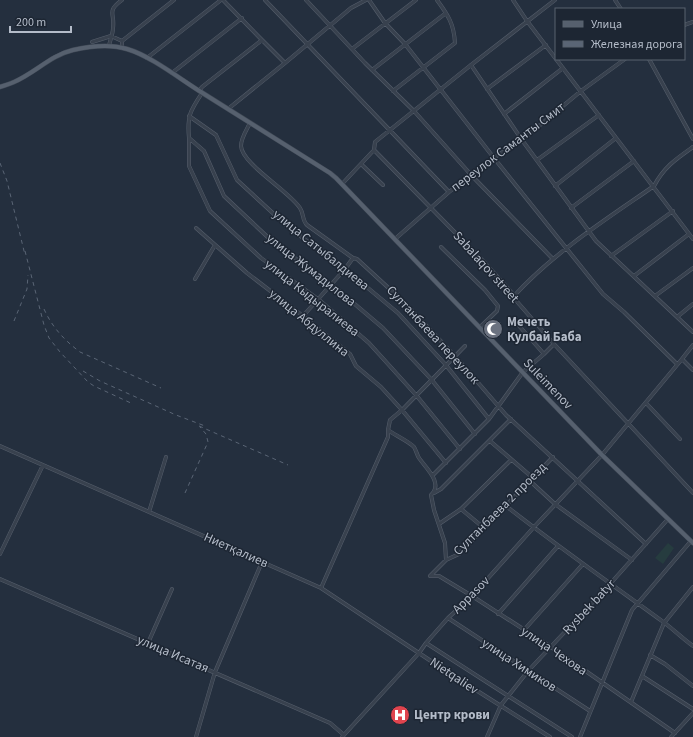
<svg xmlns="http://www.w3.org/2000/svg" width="693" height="737" font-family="'Source Sans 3',sans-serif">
  <rect width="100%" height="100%" fill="#242f3e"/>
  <path fill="#263c3f" d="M668,543L674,548L663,564L655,558Z"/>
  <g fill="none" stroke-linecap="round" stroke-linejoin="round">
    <defs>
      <path id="minor" d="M265,0L449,192
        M306,0L365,63L414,111L473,177L553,259
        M369,0L385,23L405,44L494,158L603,294L624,312L677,364
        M513,0L527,21L556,59
        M615,0L621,9
        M684,25L693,22
        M262,40L285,63L351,8L366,0
        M122,41L174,0
        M92,42L111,36L122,41V48
        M109,46C110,40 113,34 113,28C115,12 106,12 122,0
        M352,49L416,0
        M147,58L221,0
        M556,59L693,239
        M649,59L693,139
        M471,65L522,140L596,241L677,317L693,304
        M372,70L446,13
        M172,73L242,18
        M487,89L546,45
        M199,91L202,87L262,40L223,0
        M393,91L455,43C454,24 448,15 437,0
        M202,93C190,111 187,116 189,138L204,151L224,196L274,243L331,284L383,328L431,379L475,434
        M228,109L285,63
        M504,114L563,68
        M189,116L216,135L237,180L288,227L345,269L398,313L445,364L489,419
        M250,123C246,131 241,138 241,146C242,164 289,191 300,208C304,214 302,220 307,225L353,258L357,259L406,304L455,356L506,415L646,544
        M189,138V166L210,211L261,258L318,299L369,343L416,395L460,449
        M374,150L485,263L512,293L513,297L554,344L693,493
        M537,160L599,115
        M361,164L383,185
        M342,184L374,150L375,142L471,65L555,0
        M555,186L616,138
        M571,208L634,161
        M196,228L247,273L303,316L350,354L356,366L381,387L402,410L446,463
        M395,239L449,192L498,155L522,140L581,91L625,59
        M441,247L485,290L498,306L497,311L480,327
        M611,256L673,211
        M634,276L689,234
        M195,279L215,245
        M655,296L693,268
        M513,297C553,253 605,220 654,186C664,167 676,159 693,147
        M303,316L345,269L353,258
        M677,317L693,332
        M513,319L544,354L554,344
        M682,359L693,345
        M646,403L680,439
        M388,430C393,434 410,442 414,447C416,450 417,455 419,458C425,467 444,483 431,495L434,510L445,543L446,560
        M490,441L533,478
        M0,446L321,588L449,673L550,737
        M433,475L489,419L523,372L544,354
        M530,481L555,504L632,560
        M434,493L441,489L511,419
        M506,506C557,546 610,583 662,621C673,629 682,638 693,646
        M461,509L484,528
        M149,512L166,457
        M439,524L461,509L511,460
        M0,554L43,465
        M430,576H439L472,596L551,647L675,733
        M430,576L446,560L459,554L553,457
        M0,579L330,723L344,735
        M321,588L388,437V430L390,420L402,410L465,346
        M498,614L558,546
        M448,618L590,711
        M524,630L583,564
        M148,643L172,589
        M426,643L572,737
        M650,655L665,664L693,686
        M642,676L693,709
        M631,702L664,623L693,587
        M196,737L215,672L262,562
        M342,737L419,653L426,643L448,618L472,596L534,527L602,455L682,359L693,370
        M487,737L501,705L528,671L610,584L668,519
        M580,737L632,610L691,541
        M671,737L693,713"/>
      <path id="major" d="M0,87C5,85 10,84 14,82C35,73 51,55 73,50C90,46 111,44 127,49C151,56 180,79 201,92C244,119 287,146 330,173L336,178L602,455L693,543"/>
    </defs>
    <use href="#minor" stroke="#565f6c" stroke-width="4"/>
    <use href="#major" stroke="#414a57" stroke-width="5"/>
    <use href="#minor" stroke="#38414e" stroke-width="3"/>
    <use href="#major" stroke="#56606e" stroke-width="4"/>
    <path stroke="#5a6575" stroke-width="1" stroke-dasharray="4 4" stroke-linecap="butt" d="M0,163L7,181L25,255
      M25,251L44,325L49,338L60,352L88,382L94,386L133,404
      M44,309C52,327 64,340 80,352L161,388
      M14,321L27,289L28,275
      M83,371L100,381L176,415L205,426
      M199,426L288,465
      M185,493L208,442L206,434L200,427"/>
  </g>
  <defs>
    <symbol id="mosque-disc" viewBox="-11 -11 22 22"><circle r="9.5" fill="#6b7280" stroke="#1d2633"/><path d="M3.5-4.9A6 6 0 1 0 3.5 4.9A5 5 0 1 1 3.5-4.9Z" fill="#fff"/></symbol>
    <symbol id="hospital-disc" viewBox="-11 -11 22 22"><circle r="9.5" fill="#e0444e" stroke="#1d2633"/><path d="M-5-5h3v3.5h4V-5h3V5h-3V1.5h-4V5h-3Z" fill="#fff"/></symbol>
  </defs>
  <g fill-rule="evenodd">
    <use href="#mosque-disc" x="482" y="318" width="22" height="22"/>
    <use href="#hospital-disc" x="389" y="704" width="22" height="22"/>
  </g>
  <g text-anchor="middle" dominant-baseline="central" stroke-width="3" stroke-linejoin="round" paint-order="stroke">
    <g font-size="13" fill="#b4bcc9" stroke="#1d2633">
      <text transform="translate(508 147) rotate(-37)">переулок Саманты Смит</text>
      <text transform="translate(321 250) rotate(39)">улица Сатыбалдиева</text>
      <text transform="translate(486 267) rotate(48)">Sabalaqov street</text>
      <text transform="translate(311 270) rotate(38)">улица Жумадилова</text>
      <text transform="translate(312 298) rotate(38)">улица Кыдыралиева</text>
      <text transform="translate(309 323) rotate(39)">улица Абдуллина</text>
      <text transform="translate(433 335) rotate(47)">Султанбаева переулок</text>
      <text transform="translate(548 384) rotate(46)">Suleimenov</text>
      <text transform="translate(500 509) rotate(-45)">Султанбаева 2 проезд</text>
      <text transform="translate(236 550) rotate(24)">Ниетқалиев</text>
      <text transform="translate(471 595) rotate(-45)">Appasov</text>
      <text transform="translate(589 607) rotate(-47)">Rysbek batyr</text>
      <text transform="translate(554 651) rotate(34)">улица Чехова</text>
      <text transform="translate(173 654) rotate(23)">улица Исатая</text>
      <text transform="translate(519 665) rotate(33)">улица Химиков</text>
      <text transform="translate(454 676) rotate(34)">Nietqaliev</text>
    </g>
    <g font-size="13" font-weight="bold" fill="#b4bcc9" stroke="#1d2633" text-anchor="start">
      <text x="507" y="322">Мечеть<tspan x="507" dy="15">Кулбай Баба</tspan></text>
      <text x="414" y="715">Центр крови</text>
    </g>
  </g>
  <rect x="555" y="8" width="130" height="52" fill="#1d2633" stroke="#59626f"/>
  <rect x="563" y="21" width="20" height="6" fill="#56606e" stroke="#59626f"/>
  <text x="591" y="28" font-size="12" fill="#b4bcc9">Улица</text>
  <rect x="563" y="41" width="20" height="6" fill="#5a6575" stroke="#59626f"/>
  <text x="591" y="48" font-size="12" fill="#b4bcc9">Железная дорога</text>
  <path d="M10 26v6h61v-6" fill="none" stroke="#b4bcc9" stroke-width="2"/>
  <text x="16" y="26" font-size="12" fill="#b4bcc9" stroke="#1d2633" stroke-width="3" paint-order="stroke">200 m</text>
</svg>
